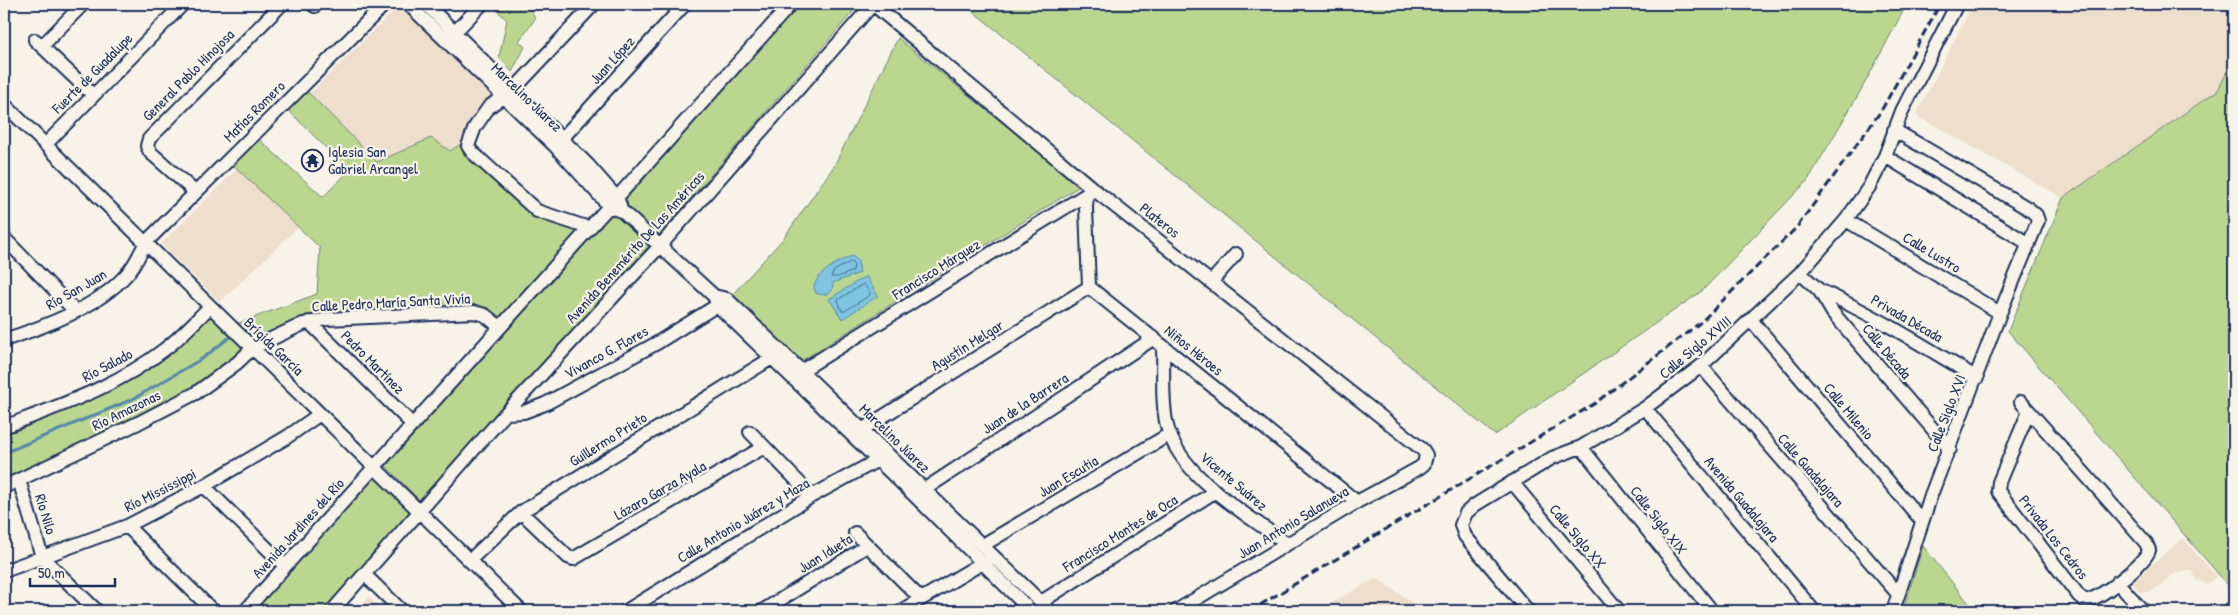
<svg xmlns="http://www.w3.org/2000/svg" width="2238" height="615" font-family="'Patrick Hand',sans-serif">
  <rect width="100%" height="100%" fill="#f7f3e8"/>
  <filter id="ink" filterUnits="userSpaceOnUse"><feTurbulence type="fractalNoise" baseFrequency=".02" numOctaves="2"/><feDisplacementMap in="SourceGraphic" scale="10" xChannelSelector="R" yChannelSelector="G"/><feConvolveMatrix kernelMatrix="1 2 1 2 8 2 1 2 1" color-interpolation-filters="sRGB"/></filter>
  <g filter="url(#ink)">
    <path fill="#eedecc" d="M1973,4H2234V58L2218,90L2063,198L1916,115Z
      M400,5L491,96L462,143L450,151L431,139L377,162L309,94Z
      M239,167L299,226L220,302L161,244Z
      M2183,538L2216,576L2208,584L2196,580L2192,571L2176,572L2151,592H2140L2132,582Z
      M1376,578L1425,611H1318Z
      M369,597L383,611H356Z"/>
    <path fill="#bbd78f" stroke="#6b8376" d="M490,4H534L531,8L535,19L519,41L525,47L512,72L499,57L507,20Z
      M796,4H857L858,6L658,236L626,205V198Z
      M964,4H1907L1861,90L1808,180L1702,291L1495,435Z
      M898,38L1080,186L801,361L730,297L783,239L834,166Z
      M2234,58V589L2233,591L2008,331L2063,198L2218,90Z
      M302,86L377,162L431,138L450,151L469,139L468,142L537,211L589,228L500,327L485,315L327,319L254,347L216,380L4,487V427L138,368L210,307L231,326L317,294L320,248L228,160L253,134L323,197L349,171L283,105Z
      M613,212L649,246L419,500L386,466Z
      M375,467L420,512L332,611H245Z
      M1923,546L1975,611H1903Z"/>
    <path fill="#7fc4e0" stroke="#5788ac" d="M852,256L858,261L860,273L833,283L832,291C825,295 823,296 816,293L814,288C815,273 839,261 852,256Z
      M866,276L878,296L842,319L829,299Z"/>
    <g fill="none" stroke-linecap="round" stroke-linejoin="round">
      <path stroke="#436b92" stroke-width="1" d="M851,262L854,265L853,271L838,277H831L834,271Z
        M864,284L870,293V295L845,311H842L838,300Z"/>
      <path stroke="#5788ac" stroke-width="3" d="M4,453L133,399L203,358L234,334"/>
      <defs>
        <path id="minor" d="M312,4L315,6
          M408,4L555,146L609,206L623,212L714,296L727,299L1050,611
          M426,4L588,165L617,198L620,205
          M873,4L1092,188L1423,450L1426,455L1424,464L1419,468L1357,502L1176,611
          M449,38L482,4
          M35,40L93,95
          M42,46L83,4
          M4,104L521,611
          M46,144L183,4
          M557,144L685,4
          M1885,156L2029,244
          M1092,188L1087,194L1086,208L1089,287L1357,502
          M195,192L150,152L147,146L149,139L282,4
          M1846,220L2000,313
          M589,228L537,211L472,152L468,146L475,127L489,107L517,86L594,4
          M4,238L75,311
          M1800,273L1819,290L1833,313L1950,449
          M1211,282L1236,254
          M1819,290C1875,315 1925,347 1977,378
          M714,296L718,306L915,496L1031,611
          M1752,321L1922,521
          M309,322L413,425
          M4,340C44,327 98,307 126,275C135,266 140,253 146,242L385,4
          M1163,346C1164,371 1161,401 1167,426C1180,477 1247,514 1287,544
          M1701,366L1898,594
          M801,371L1087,194
          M2021,402L2029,411L2146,543L2149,550C2146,562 2097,603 2084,600L2079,596L1998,491L1999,482L2029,411
          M1645,408L1814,611
          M506,413L524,412L545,404L657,343L724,301
          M4,427C59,406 118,386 165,349C181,337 195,321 210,307
          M863,429L1089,287
          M750,432L812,496
          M1581,447L1712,611
          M19,480L42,557L97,611
          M1512,482L1619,611
          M204,486L285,566
          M4,487L138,423L196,393L237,363L254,347L303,324L327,319L474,312L485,315L500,327
          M919,493L1154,338
          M521,512L568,557L573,559L764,447
          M127,526L213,611
          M855,533L921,599
          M983,545L1170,434
          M470,560L521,512L772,358
          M4,571L127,526L204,486L287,437L320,414
          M365,575L402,611
          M2117,582L2143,611
          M1041,602L1216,491
          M245,611L791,4
          M332,611L506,413L659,247L873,4
          M626,611L812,496L878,460
          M762,611L867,546
          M901,611L989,559
          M1528,611L1465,536L1461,525L1466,513L1475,505L1552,458L1581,447L1645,408L1701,366L1800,273L1846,220L1869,187L1885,156L1902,111L1957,4
          M1893,611L1931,495L2000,313L2038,221L2036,215L2029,209L1894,130"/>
        <path id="major" d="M2232,611L2234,609"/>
      </defs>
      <use href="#minor" stroke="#1b2f5e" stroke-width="16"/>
      <use href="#major" stroke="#1b2f5e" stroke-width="20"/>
      <use href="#minor" stroke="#f7f3e8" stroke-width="12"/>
      <use href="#major" stroke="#f7f3e8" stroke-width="16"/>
      <path stroke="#1b2f5e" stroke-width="3" stroke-dasharray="8 4" stroke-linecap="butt" d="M1250,611L1594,404L1701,322L1797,227L1881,111L1940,4"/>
    </g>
  </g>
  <defs>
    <symbol id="temple-ring" viewBox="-11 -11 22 22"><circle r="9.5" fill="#f7f3e8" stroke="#1b2f5e" stroke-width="1.5"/><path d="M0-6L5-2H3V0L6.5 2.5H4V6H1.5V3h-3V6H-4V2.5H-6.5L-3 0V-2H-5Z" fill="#1b2f5e"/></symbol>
  </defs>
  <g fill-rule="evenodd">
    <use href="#temple-ring" x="300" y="148" width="25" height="25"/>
  </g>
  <g text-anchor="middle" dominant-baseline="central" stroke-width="4.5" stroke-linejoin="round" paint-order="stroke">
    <g font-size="15" fill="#1b2f5e" stroke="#f7f3e8">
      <text transform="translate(612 60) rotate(-48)">Juan López</text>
      <text transform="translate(92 73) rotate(-45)">Fuerte de Guadalupe</text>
      <text transform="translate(188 75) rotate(-45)">General Pablo Hinojosa</text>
      <text transform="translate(527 97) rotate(44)">Marcelino Júarez</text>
      <text transform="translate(254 111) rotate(-45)">Matías Romero</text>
      <text transform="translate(1160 220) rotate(38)">Plateros</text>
      <text transform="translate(635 247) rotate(-48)">Avenida Benemérito De Las Américas</text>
      <text transform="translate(1932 252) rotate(31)">Calle Lustro</text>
      <text transform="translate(936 269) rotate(-32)">Francisco Márquez</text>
      <text transform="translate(76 289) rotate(-30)">Río San Juan</text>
      <text transform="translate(391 302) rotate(-3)">Calle Pedro María Santa Vivía</text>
      <text transform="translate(1907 318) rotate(30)">Privada Década</text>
      <text transform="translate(967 345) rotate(-32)">Agustín Melgar</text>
      <text transform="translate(274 346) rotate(44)">Brígida García</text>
      <text transform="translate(1695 347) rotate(-40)">Calle Siglo XVIII</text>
      <text transform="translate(1194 350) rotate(39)">Niños Héroes</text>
      <text transform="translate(1887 351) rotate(50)">Calle Década</text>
      <text transform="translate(606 352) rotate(-29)">Vivanco G. Flores</text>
      <text transform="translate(373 362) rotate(45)">Pedro Martínez</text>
      <text transform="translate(107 365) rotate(-28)">Río Salado</text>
      <text transform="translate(1025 403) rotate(-33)">Juan de la Barrera</text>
      <text transform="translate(126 410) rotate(-26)">Río Amazonas</text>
      <text transform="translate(1849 411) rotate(50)">Calle Milenio</text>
      <text transform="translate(1946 413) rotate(-69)">Calle Siglo XVI</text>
      <text transform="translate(895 438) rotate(44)">Marcelino Júarez</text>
      <text transform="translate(608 439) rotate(-32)">Guillermo Prieto</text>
      <text transform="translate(1811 470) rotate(49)">Calle Guadalajara</text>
      <text transform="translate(1068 476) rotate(-31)">Juan Escutia</text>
      <text transform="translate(1234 481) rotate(40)">Vicente Suárez</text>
      <text transform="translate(160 490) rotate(-27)">Río Mississippi</text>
      <text transform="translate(660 490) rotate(-30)">Lázaro Garza Ayala</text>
      <text transform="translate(1742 499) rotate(50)">Avenida Guadalajara</text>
      <text transform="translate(46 514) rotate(73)">Río Nilo</text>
      <text transform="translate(743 520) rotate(-31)">Calle Antonio Juárez y Maza</text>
      <text transform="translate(1659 520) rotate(52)">Calle Siglo XIX</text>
      <text transform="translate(1293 522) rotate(-31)">Juan Antonio Salanueva</text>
      <text transform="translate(298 528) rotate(-48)">Avenida Jardines del Río</text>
      <text transform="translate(1120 533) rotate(-32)">Francisco Montes de Oca</text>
      <text transform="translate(1578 536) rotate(50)">Calle Siglo XX</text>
      <text transform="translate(2054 537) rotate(52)">Privada Los Cedros</text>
      <text transform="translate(825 553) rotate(-32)">Juan Idueta</text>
    </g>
    <g font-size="15" fill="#1b2f5e" stroke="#f7f3e8" text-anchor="start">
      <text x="328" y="151">Iglesia San<tspan x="328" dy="17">Gabriel Arcangel</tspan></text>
    </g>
  </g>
  <rect width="2238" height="615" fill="none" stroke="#f7f3e8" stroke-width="20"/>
  <rect x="10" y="10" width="2218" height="595" fill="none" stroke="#1b2f5e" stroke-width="2" filter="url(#ink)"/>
  <path d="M30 578v8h85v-8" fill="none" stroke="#1b2f5e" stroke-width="2.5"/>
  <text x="38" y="578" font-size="15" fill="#1b2f5e" stroke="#f7f3e8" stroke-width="4" paint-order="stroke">50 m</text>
</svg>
